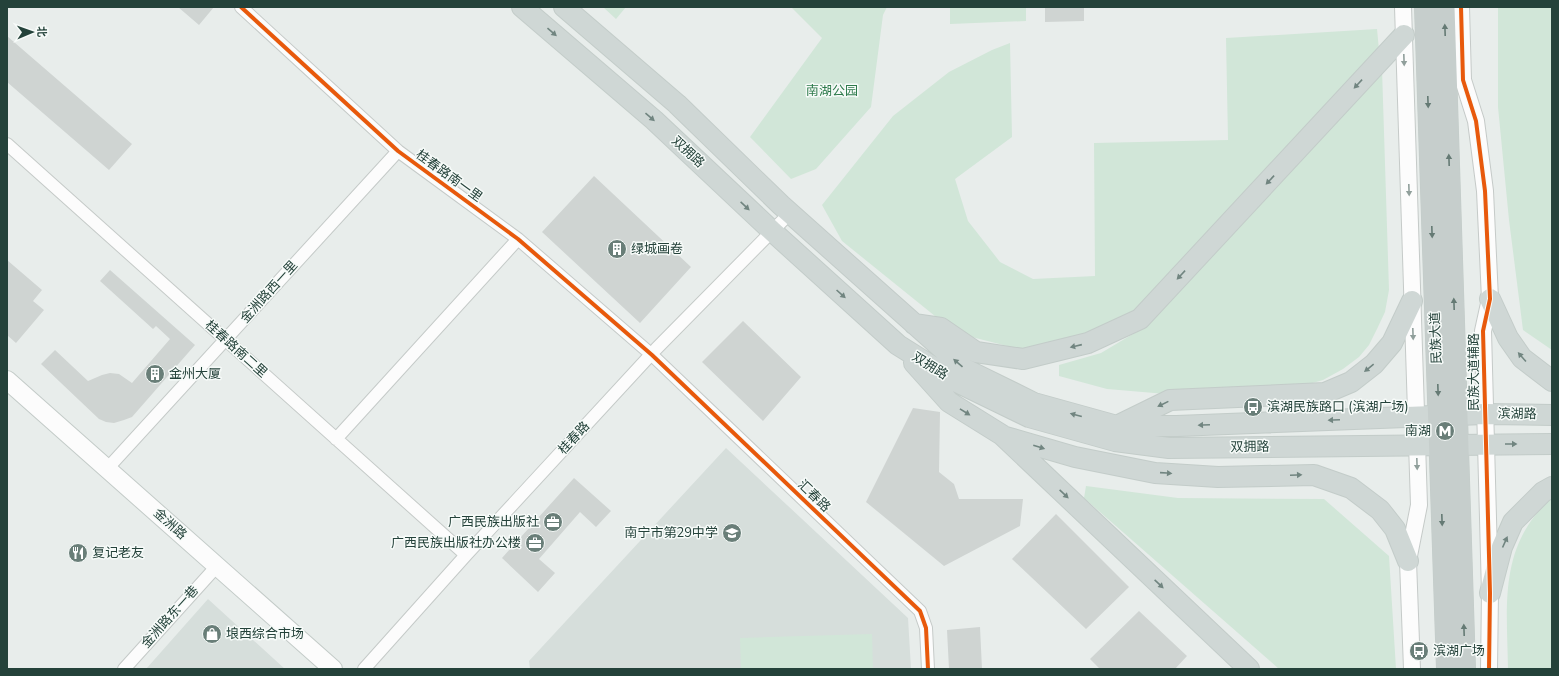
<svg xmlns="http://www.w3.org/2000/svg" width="1559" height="676" font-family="'Nunito Sans','Noto Sans SC',sans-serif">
  <rect width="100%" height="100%" fill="#e8edeb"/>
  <path fill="#d6dedb" d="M726,448L908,618L911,669H530L529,661Z
    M208,599L285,669H146Z"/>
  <path fill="#d1e6d8" d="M603,7H626L616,19Z
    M791,7H887L883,15L871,107L816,169L791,179L750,137L822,38Z
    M950,7H1026V21L950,24Z
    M1498,7H1552V350L1523,330L1509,220L1498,107Z
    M1377,29L1379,50L1133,312L1086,334L1023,350L956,333L842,241L822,205L893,116L949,72L992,50L1010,43L1012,137L955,179L968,221L1000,262L1033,279L1095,276L1094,143L1228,140L1226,38Z
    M1382,69L1389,290L1385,312L1377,329L1369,345L1359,357L1343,369L1323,380L1281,392L1178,395L1107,389L1059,376V365L1101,353L1148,325Z
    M1086,486L1178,498L1324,499L1389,556L1396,669H1279L1084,498Z
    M1552,498V669H1508C1507,605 1498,545 1552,498Z
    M872,634L873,669H741L740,638Z"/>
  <path fill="#cfd4d2" d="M178,7H214L199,25Z
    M1045,7H1084V21L1045,22Z
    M7,36L132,144L109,170L7,82Z
    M594,176L691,267L640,323L542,232Z
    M7,260L42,290L33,301L44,310L16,343L7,335Z
    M110,270L195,345L132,417L124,420L114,423L106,422L99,419L41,364L55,350L88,381L102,375L110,373L119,374L132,383L170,339L156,326L153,329L100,281Z
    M743,321L801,377L763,421L702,362Z
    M913,408L940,412L939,472L954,484L959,499H1023L1020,526L944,566L866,502Z
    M574,478L611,511L596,527L580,512L539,559L555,573L538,592L502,558Z
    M1056,514L1129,587L1086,629L1012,559Z
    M1139,611L1187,656L1175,669H1100L1090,659Z
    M980,627L982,669H949L947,630Z"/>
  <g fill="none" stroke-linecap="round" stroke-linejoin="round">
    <defs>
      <path id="minor" d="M241,7L398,151L518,239L652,355L920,611L926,628L928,669
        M7,144L466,555
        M336,439L518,239
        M107,469L398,151
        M124,669L217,566
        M364,669L466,555L656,349L790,213"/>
      <path id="tertiary" d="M1403,7L1419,505L1408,561L1412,669
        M1461,7L1463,80L1476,121L1485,191L1490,299L1483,331L1490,593L1489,669"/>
      <path id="secondary" d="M7,380L333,669"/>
      <path id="primary" d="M522,7L654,120L772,231L898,345L957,382L1029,417L1115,441L1169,448L1552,444
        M564,7L677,104L781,205L965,369L1034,403L1117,426H1177L1484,414L1552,415
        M1490,299L1508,338L1522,358L1552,381
        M914,324L941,328L976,352L1023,359L1088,343L1140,319L1404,35
        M914,363L949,402L1002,435L1249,669
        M1121,424L1170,400L1325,393L1351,382L1374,364L1392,343L1412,301
        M1006,437L1075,457L1155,473L1218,477L1314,475L1351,488L1380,510L1395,529L1408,561
        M1490,593L1502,547L1513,522L1543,492L1552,487"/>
      <path id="trunk" d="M1425,7L1447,669
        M1444,7L1465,669"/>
    </defs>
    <use href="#minor" stroke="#c5cac8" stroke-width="14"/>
    <use href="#tertiary" stroke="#c5cac8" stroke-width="18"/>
    <use href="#secondary" stroke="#c3cbc8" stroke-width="20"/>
    <use href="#primary" stroke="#c3ccc9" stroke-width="22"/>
    <use href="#trunk" stroke="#c3ccc9" stroke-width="22"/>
    <use href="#minor" stroke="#fcfcfc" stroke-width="12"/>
    <use href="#tertiary" stroke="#fcfcfc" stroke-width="16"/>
    <use href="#secondary" stroke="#fcfcfc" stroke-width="18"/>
    <use href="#primary" stroke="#cfd7d5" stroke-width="20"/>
    <use href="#trunk" stroke="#c6cecc" stroke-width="21"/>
    <defs>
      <path id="cycleway" d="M241,7L398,151L518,239L652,355L920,611L926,628L928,669
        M1461,7L1463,80L1476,121L1485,191L1490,299L1483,331L1490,593L1489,669"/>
    </defs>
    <use href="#cycleway" stroke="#f7fbf9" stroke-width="6"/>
    <use href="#cycleway" stroke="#e8590c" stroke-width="4"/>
  </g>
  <defs><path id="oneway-solid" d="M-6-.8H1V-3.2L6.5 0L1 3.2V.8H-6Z"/></defs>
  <g fill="#657a74">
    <use href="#oneway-solid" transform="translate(1445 30) rotate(-92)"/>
    <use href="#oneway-solid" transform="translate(1428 102) rotate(88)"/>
    <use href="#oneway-solid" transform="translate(1449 160) rotate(-92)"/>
    <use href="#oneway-solid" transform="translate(1432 232) rotate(88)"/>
    <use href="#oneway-solid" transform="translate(1454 304) rotate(-92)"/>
    <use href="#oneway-solid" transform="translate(1438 390) rotate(88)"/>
    <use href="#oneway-solid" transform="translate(1442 520) rotate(88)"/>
    <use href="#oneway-solid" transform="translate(1464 630) rotate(-92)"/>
  </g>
  <g fill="#718580">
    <use href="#oneway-solid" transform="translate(552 32) rotate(41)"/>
    <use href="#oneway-solid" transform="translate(1358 84) rotate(133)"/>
    <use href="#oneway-solid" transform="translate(650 117) rotate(41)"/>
    <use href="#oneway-solid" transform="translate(1270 180) rotate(133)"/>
    <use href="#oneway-solid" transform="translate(745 206) rotate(43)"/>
    <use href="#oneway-solid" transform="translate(1181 275) rotate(133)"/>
    <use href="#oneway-solid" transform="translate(841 294) rotate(42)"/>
    <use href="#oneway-solid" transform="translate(1076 346) rotate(167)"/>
    <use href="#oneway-solid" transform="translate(1522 357) rotate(-131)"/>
    <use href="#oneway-solid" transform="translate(958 363) rotate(-139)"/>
    <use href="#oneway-solid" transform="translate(1369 368) rotate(141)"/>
    <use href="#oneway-solid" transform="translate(1163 404) rotate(154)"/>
    <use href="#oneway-solid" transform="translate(965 412) rotate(32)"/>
    <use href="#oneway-solid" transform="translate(1076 415) rotate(-165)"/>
    <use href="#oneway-solid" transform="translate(1334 420) rotate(178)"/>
    <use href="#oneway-solid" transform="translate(1204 425) rotate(178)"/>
    <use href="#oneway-solid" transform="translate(1511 444)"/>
    <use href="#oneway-solid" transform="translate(1039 447) rotate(17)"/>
    <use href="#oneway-solid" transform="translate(1166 473) rotate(4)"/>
    <use href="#oneway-solid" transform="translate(1296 475) rotate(-2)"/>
    <use href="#oneway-solid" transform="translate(1064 494) rotate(43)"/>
    <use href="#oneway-solid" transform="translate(1505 542) rotate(-66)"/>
    <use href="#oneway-solid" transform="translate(1159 584) rotate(43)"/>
  </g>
  <g fill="#909f9b">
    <use href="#oneway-solid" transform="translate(1404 60) rotate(88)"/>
    <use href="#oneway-solid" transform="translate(1409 190) rotate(88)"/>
    <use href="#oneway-solid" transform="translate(1413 334) rotate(88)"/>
    <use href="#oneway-solid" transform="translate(1417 464) rotate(88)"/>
  </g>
  <defs>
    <symbol id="building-disc" viewBox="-11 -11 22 22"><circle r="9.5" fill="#697e78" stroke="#f7fbf9"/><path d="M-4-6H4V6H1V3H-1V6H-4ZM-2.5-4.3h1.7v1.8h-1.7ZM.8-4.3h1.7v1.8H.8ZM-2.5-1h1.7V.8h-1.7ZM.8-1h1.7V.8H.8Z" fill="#fff"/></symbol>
    <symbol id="bus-disc" viewBox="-11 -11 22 22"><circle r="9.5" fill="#697e78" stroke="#f7fbf9"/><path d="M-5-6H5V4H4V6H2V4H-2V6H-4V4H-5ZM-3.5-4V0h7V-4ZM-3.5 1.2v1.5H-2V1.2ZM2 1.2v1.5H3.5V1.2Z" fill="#fff"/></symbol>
    <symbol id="metro-disc" viewBox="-11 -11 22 22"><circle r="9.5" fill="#697e78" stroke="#f7fbf9"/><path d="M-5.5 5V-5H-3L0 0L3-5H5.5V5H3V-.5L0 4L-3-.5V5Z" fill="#fff"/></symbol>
    <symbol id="office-disc" viewBox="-11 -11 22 22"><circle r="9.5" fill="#697e78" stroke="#f7fbf9"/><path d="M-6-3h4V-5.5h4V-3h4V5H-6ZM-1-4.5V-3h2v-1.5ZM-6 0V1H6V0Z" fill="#fff"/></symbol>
    <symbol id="school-disc" viewBox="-11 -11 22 22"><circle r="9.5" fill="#697e78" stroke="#f7fbf9"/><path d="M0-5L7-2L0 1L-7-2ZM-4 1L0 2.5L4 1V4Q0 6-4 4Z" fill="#fff"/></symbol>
    <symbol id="restaurant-disc" viewBox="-11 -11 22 22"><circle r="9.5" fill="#697e78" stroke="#f7fbf9"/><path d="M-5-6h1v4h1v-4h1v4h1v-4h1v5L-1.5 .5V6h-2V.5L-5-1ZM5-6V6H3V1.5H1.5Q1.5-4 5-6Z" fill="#fff"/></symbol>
    <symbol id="shop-disc" viewBox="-11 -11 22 22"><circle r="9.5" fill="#697e78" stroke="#f7fbf9"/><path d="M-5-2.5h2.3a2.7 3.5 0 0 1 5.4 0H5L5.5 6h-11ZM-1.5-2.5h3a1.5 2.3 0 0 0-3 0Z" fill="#fff"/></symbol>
  </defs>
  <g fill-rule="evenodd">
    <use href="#building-disc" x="606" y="238" width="22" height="22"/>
    <use href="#building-disc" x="144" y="363" width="22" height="22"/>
    <use href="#bus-disc" x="1242" y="396" width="22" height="22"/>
    <use href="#metro-disc" x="1434" y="420" width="22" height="22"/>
    <use href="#office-disc" x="542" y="511" width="22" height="22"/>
    <use href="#school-disc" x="721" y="522" width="22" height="22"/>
    <use href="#office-disc" x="524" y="532" width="22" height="22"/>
    <use href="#restaurant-disc" x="67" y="542" width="22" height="22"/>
    <use href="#shop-disc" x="201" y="623" width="22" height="22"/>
    <use href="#bus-disc" x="1408" y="640" width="22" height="22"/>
  </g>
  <g text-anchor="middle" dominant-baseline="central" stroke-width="3" stroke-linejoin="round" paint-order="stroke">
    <g font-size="13" fill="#2d7a4b" stroke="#f7fbf9">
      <text x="832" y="91">南湖公园</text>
    </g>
    <g font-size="13" fill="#24423a" stroke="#f7fbf9">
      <text transform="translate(688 152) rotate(43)">双拥路</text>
      <text transform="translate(449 176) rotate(36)">桂春路南一里</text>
      <text transform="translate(269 292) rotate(-48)">金洲路西一里</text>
      <text transform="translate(1436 338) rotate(-92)">民族大道</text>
      <text transform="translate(236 349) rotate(42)">桂春路南二里</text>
      <text transform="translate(930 366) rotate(32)">双拥路</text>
      <text transform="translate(1474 372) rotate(-90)">民族大道辅路</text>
      <text transform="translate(1517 414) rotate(1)">滨湖路</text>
      <text transform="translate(574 438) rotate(-47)">桂春路</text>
      <text transform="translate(1250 447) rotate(-1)">双拥路</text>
      <text transform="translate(814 496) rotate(44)">汇春路</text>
      <text transform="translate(170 524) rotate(42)">金洲路</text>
      <text transform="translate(170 617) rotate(-48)">金洲路东一巷</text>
    </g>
    <g font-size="13" fill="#24423a" stroke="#f7fbf9" text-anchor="start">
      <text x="631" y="249">绿城画卷</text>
      <text x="169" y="374">金州大厦</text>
      <text x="1267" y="407">滨湖民族路口 (滨湖广场)</text>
      <text x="1431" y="431" text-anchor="end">南湖</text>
      <text x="539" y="522" text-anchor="end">广西民族出版社</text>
      <text x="718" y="533" text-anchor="end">南宁市第29中学</text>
      <text x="521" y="543" text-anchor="end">广西民族出版社办公楼</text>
      <text x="92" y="553">复记老友</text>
      <text x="226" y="634">埌西综合市场</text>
      <text x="1433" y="651">滨湖广场</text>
    </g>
  </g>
  <rect width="1559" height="676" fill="none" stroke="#24423a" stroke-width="16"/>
  <g transform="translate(32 32) rotate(88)" stroke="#f7fbf9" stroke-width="3" paint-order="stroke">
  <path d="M0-3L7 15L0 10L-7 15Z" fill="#24423a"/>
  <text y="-6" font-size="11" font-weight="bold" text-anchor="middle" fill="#24423a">北</text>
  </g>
</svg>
